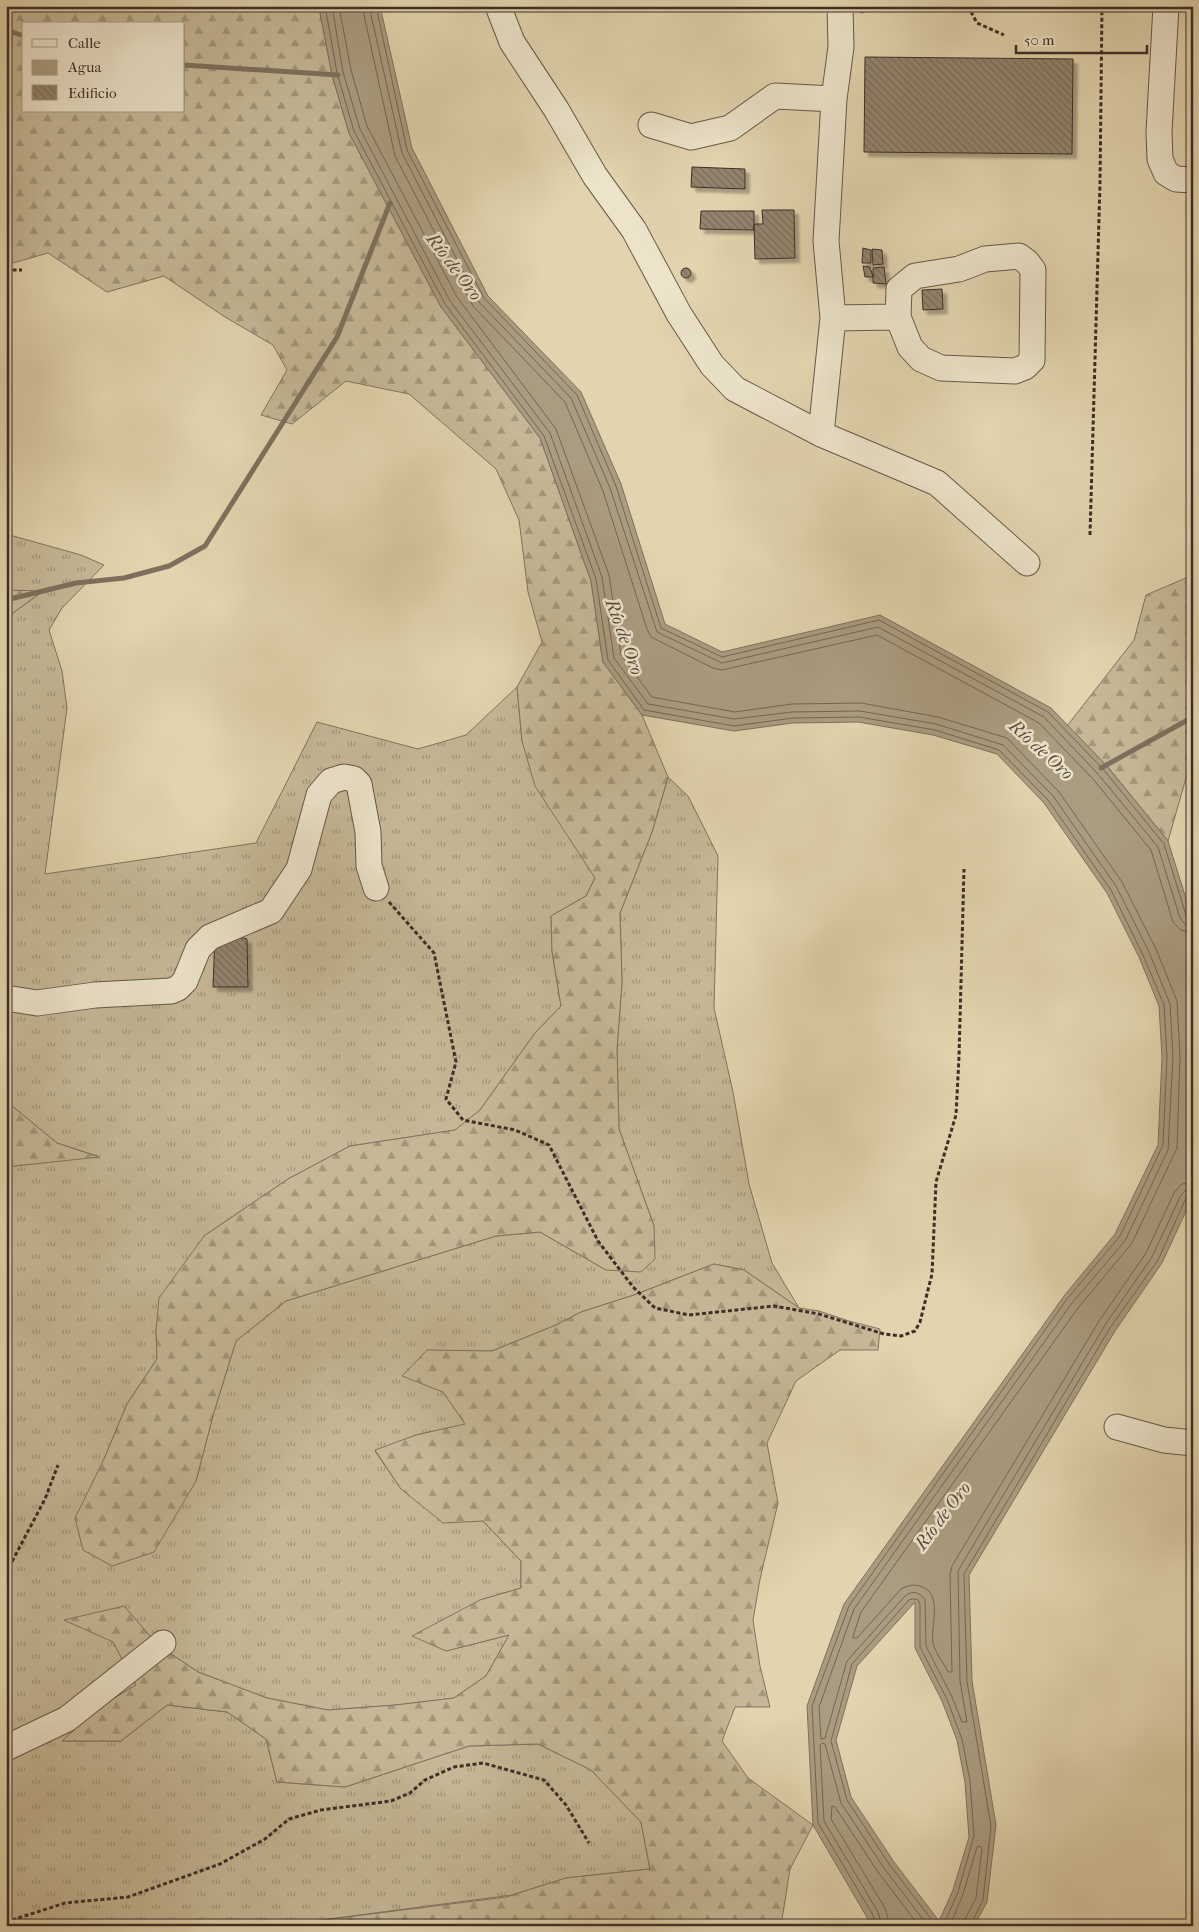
<svg xmlns="http://www.w3.org/2000/svg" width="1199" height="1932" font-family="'IM FELL French Canon',serif">
  <defs>
    <pattern id="grass-tufts" width="24" height="20" patternUnits="userSpaceOnUse" patternTransform="scale(1.25)"><rect width="24" height="20" fill="#c6b897"/><path d="M3 7l-1-3M5 7V3M7 7l1-3M15 17l-1-3M17 17v-4M19 17l1-3" fill="none" stroke="#a2967b"/></pattern>
    <pattern id="forest-firs" width="22" height="20" patternUnits="userSpaceOnUse" patternTransform="scale(1.25)"><rect width="22" height="20" fill="#c6b897"/><path d="M5 1l3.5 6h-7zM16 11l3.5 6h-7z" fill="#a2967b"/></pattern>
    <pattern id="building-back-hatch" width="6" height="6" patternUnits="userSpaceOnUse" patternTransform="scale(1.25)"><rect width="6" height="6" fill="#93846e"/><path d="M-1 5l2 2M0 0l6 6M5-1l2 2" fill="none" stroke="#796c5a"/></pattern>
    <filter id="shadow"><feDropShadow dx="4.5" dy="4.5" stdDeviation="1" flood-color="#0004"/></filter>
  </defs>
  <rect width="100%" height="100%" fill="#e2d4ae"/>
  <filter id="stains"><feTurbulence type="fractalNoise" baseFrequency=".004" numOctaves="4"/><feColorMatrix values="0 0 0 0 .2 0 0 0 0 .09 0 0 0 0 .02 0 0 0 .5 -.17"/></filter>
  <radialGradient id="worn" r=".72"><stop offset=".6" stop-color="#630" stop-opacity="0"/><stop offset="1" stop-color="#630" stop-opacity=".3"/></radialGradient>
  <path fill="url(#grass-tufts)" stroke="#827360" d="M6,534L81,555L104,565L62,608L49,630L62,671L67,708L45,874L256,843L317,722L418,749L466,735L517,687L522,741L595,878L586,896L551,916L552,951L561,1006L535,1033L480,1110L456,1130L350,1146L288,1179L204,1236L156,1330L157,1359L127,1404L104,1459L196,1481L214,1412L236,1341L286,1301L496,1236L540,1232L606,1270L654,1226L619,1129L617,1049L622,982L620,913L652,832L668,777L688,796L718,856L714,1008L733,1092L749,1184L772,1263L799,1308L744,1270L714,1264L634,1295L581,1312L556,1325L492,1351H427L403,1375L443,1392L466,1424L416,1435L375,1451L401,1489L483,1521L521,1561V1588L480,1600L446,1651L509,1635L486,1676L454,1698L396,1705L328,1710L267,1698L198,1672L158,1645L113,1642L136,1685L98,1708L63,1741H121L167,1705L227,1712L266,1739L277,1782L345,1787L469,1746L538,1744L591,1770L641,1822L650,1869L566,1878L512,1895L275,1926H13L10,1915L6,1914V1167L97,1156L57,1143L6,1101V618L42,592L6,590Z"/>
  <path fill="url(#forest-firs)" stroke="#827360" fill-rule="evenodd" d="M6,6H321L320,13L332,75L349,133L441,307L540,438L591,581L603,662L642,715L668,777L652,832L620,913L622,982L617,1049L619,1129L654,1226L655,1259L641,1272L606,1270L540,1232L496,1236L286,1301L236,1341L214,1412L196,1481L154,1552L112,1566L83,1550L75,1518L104,1459L127,1404L157,1359L156,1330L159,1298L204,1236L288,1179L350,1146L455,1130L480,1110L535,1033L561,1006L552,951L551,916L586,896L595,878L535,786L522,741L517,687L542,642L528,592L519,520L496,469L409,394L346,381L292,424L261,415L287,370L273,345L225,317L164,276L107,292L48,253L6,265ZM24,24H184V111H24Z
    M1193,575V763L1190,764L1168,841L1107,766L1067,726L1134,640L1146,595Z
    M6,590L43,591L6,618Z
    M6,1101L57,1143L99,1157L6,1167Z
    M714,1264L744,1270L799,1308L819,1311L849,1321L880,1329L878,1350H840L796,1381L767,1443L778,1503L760,1579L753,1620L760,1666L770,1707H735L722,1741L748,1778L813,1825L790,1869L781,1926H276L506,1897L566,1878L650,1869L641,1822L591,1770L538,1744L469,1746L345,1787L277,1782L266,1739L227,1712L167,1705L121,1741H62L98,1708L136,1685L113,1642L64,1620L124,1606L158,1645L198,1672L267,1698L328,1710L396,1705L454,1698L486,1676L509,1635L446,1651L412,1636L480,1600L521,1588V1561L483,1521L443,1523L401,1489L375,1450L416,1435L465,1424L443,1392L402,1376L427,1350L492,1351L556,1325L581,1312L634,1295Z"/>
  <path fill="#aa9c80" stroke="#7e705d" fill-rule="evenodd" d="M321,6H380L412,148L488,296L581,392L621,484L665,624L722,652L880,615L1051,708L1107,766L1168,841L1193,921V1196L1162,1263L1115,1331L969,1575L972,1681L996,1825L987,1902L974,1926H872L813,1825L807,1706L844,1604L1064,1296L1115,1234L1158,1145L1162,1057L1159,1006L1139,957L1107,893L1044,803L997,754L933,735L858,722L793,723L734,731L642,715L603,662L591,581L540,438L441,307L349,133L332,75L320,13ZM915,1602V1648L942,1701L957,1740L965,1782L969,1837L953,1890L939,1921L894,1862L851,1797L836,1740L857,1666Z"/>
  <g fill="none" stroke-linecap="round" stroke-linejoin="round">
    <path stroke="#746554" stroke-width="1" d="M325,6L337,73L354,131L445,304L544,436L596,579L608,660L644,710L734,726L793,718L859,717L935,730L999,750L1048,800L1111,890L1143,955L1164,1005L1167,1057L1163,1145L1120,1236L1067,1299L849,1606L812,1706L818,1823L873,1915L876,1926
      M332,6L343,72L360,129L450,301L550,433L602,577L614,658L648,704L734,719L792,712L860,711L936,724L1003,745L1053,796L1116,886L1149,952L1170,1004L1173,1057L1168,1150L1125,1241L1072,1303L854,1609L819,1707L821,1739L825,1738L847,1661L905,1596C912,1590 920,1592 925,1600L926,1646L952,1697L962,1722H967L960,1681L958,1571L1105,1325L1152,1257L1181,1195L1186,1190L1193,1189
      M339,6L351,70L367,126L457,297L556,429L609,575L621,655L652,697L735,712L792,704L861,703L938,717L1007,738L1059,792L1122,882L1156,949L1177,1001L1180,1057L1177,1148L1132,1243L1078,1308L861,1612L853,1636V1638H857L901,1589C907,1586 913,1584 920,1586C944,1593 930,1626 933,1643C935,1653 944,1663 948,1672H952L950,1575L952,1566L1099,1321L1146,1253L1175,1191L1182,1184L1193,1182
      M362,6L395,156L473,306L565,402L603,491L647,629L651,637L713,668L722,670L877,635L1039,723L1093,779L1151,850L1173,922L1181,930L1193,933
      M369,6L402,153L479,302L571,398L610,488L657,632L722,663L878,627L1044,717L1098,774L1158,847L1180,918L1185,924L1193,926
      M376,6L407,150L484,298L577,395L616,486L661,628L722,657L879,620L1048,712L1103,769L1164,844L1186,915L1188,918L1193,919
      M914,1599L918,1600L920,1604V1647L947,1699L962,1739L970,1781L974,1836L958,1892L945,1922L940,1925L934,1923L889,1864L847,1800L831,1741L852,1664L909,1600Z
      M882,1926L878,1912L824,1821L820,1745L822,1743L825,1744L841,1803L884,1868L928,1926
      M890,1926L885,1908L831,1819L832,1806L835,1807L878,1872L919,1926
      M950,1926L963,1894L977,1847L980,1846L982,1849L976,1898L965,1919L964,1926
      M970,1926L983,1900L991,1826L967,1682L964,1574L1110,1328L1158,1260L1186,1198L1193,1196"/>
    <path stroke="#7e705d" stroke-width="5" d="M6,30L24,36
      M184,65L338,75
      M6,600L76,583L124,578L169,566L205,546L337,337L390,203
      M1101,768L1193,717"/>
  </g>
  <path fill="url(#building-back-hatch)" stroke="#3d2e28" filter="url(#shadow)" d="M865,57L1073,59L1072,154L864,152Z
    M692,167L745,169V189L691,187Z
    M762,210H794L795,258L755,259L754,224H763Z
    M701,211H754V230L700,229Z
    M863,248L871,250V263H862Z
    M872,249L882,250L883,264L873,265Z
    M863,266L870,267L873,277H865Z
    M884,267L886,284L873,283V268Z
    M681 273a5 5 0 1 1 10 0a5 5 0 1 1-10 0Z
    M942,289L943,309L923,310L922,290Z
    M215,936H235L247,939L248,987H213Z"/>
  <g fill="none" stroke-linecap="round" stroke-linejoin="round">
    <defs>
      <path id="minor" d="M498,6L512,42L556,109L595,176L634,230L679,314L712,365L735,389L821,434L937,483L1027,563
        M1166,6L1159,132L1160,159L1166,173L1176,179L1193,180
        M651,125L691,137L730,128L775,96L834,99
        M1019,256L1027,262L1033,270L1032,360L1025,367L1015,371L941,368L921,359L910,347L898,317L899,289L915,276L959,269L985,259Z
        M833,318L898,317
        M821,434L833,318L826,241L834,99L841,47L840,6
        M6,998L37,1003L95,995L171,991L178,988L185,981L198,949L210,937L271,911L299,869L319,795L331,781L344,777L354,779L359,784L368,832L369,866L376,888
        M1117,1427L1164,1440L1193,1443
        M6,1748L67,1719L163,1643"/>
    </defs>
    <use href="#minor" stroke="#66584a" stroke-width="27"/>
    <path stroke="#3d2e28" stroke-width="3" stroke-dasharray="4 2.5" stroke-linecap="butt" d="M968,6L977,23L1004,35
      M861,12L881,6
      M6,270H22
      M1090,535L1100,183L1102,6
      M389,902L434,953L456,1062L446,1099L463,1120L515,1130L549,1145L598,1241L633,1287L655,1308L689,1315L774,1306L819,1314L884,1334L901,1336L915,1331L920,1322L932,1274L936,1182L956,1115L959,1057L964,869
      M6,1573L45,1499L58,1465
      M6,1922L65,1903L128,1897L220,1864L265,1839L289,1819L321,1810L391,1801L410,1793L425,1780L454,1767L483,1763L544,1780L566,1805L589,1843"/>
    <use href="#minor" stroke="#ece3ca" stroke-width="25"/>
  </g>
  <g text-anchor="middle" dominant-baseline="central" stroke-width="5" stroke-linejoin="round" paint-order="stroke">
    <g font-size="18" font-style="italic" fill="#584a3e" stroke="#ece3ca">
      <text transform="translate(454 267) rotate(53)">Río de Oro</text>
      <text transform="translate(624 637) rotate(70)">Río de Oro</text>
      <text transform="translate(1041 750) rotate(42)">Río de Oro</text>
      <text transform="translate(943 1516) rotate(-53)">Río de Oro</text>
    </g>
  </g>
  <rect width="1199" height="1932" fill="none" stroke="#e2d4ae" stroke-width="25"/>
  <rect x="8" y="8" width="1184" height="1917" fill="none" stroke="#3d2e28" stroke-width="2.5"/>
  <rect x="12" y="12" width="1174" height="1907" fill="none" stroke="#3d2e28"/>
  <rect x="22" y="22" width="162" height="90" fill="#ece3ca" stroke="#a69b89"/>
  <rect x="32" y="39" width="25" height="8" fill="#ece3ca" stroke="#a69b89"/>
  <text x="68" y="48" font-size="15" fill="#3d2e28">Calle</text>
  <rect x="32" y="60" width="25" height="15" fill="#aa9c80" stroke="#a69b89"/>
  <text x="68" y="72" font-size="15" fill="#3d2e28">Agua</text>
  <rect x="32" y="85" width="25" height="15" fill="url(#building-back-hatch)" stroke="#a69b89"/>
  <text x="68" y="98" font-size="15" fill="#3d2e28">Edificio</text>
  <path d="M1016 45v8h131v-8" fill="none" stroke="#3d2e28" stroke-width="2.5"/>
  <text x="1024" y="45" font-size="15" fill="#3d2e28" stroke="#ece3ca" stroke-width="4" paint-order="stroke">50 m</text>
  <rect width="100%" height="100%" filter="url(#stains)"/>
  <rect width="100%" height="100%" fill="url(#worn)"/>
</svg>
